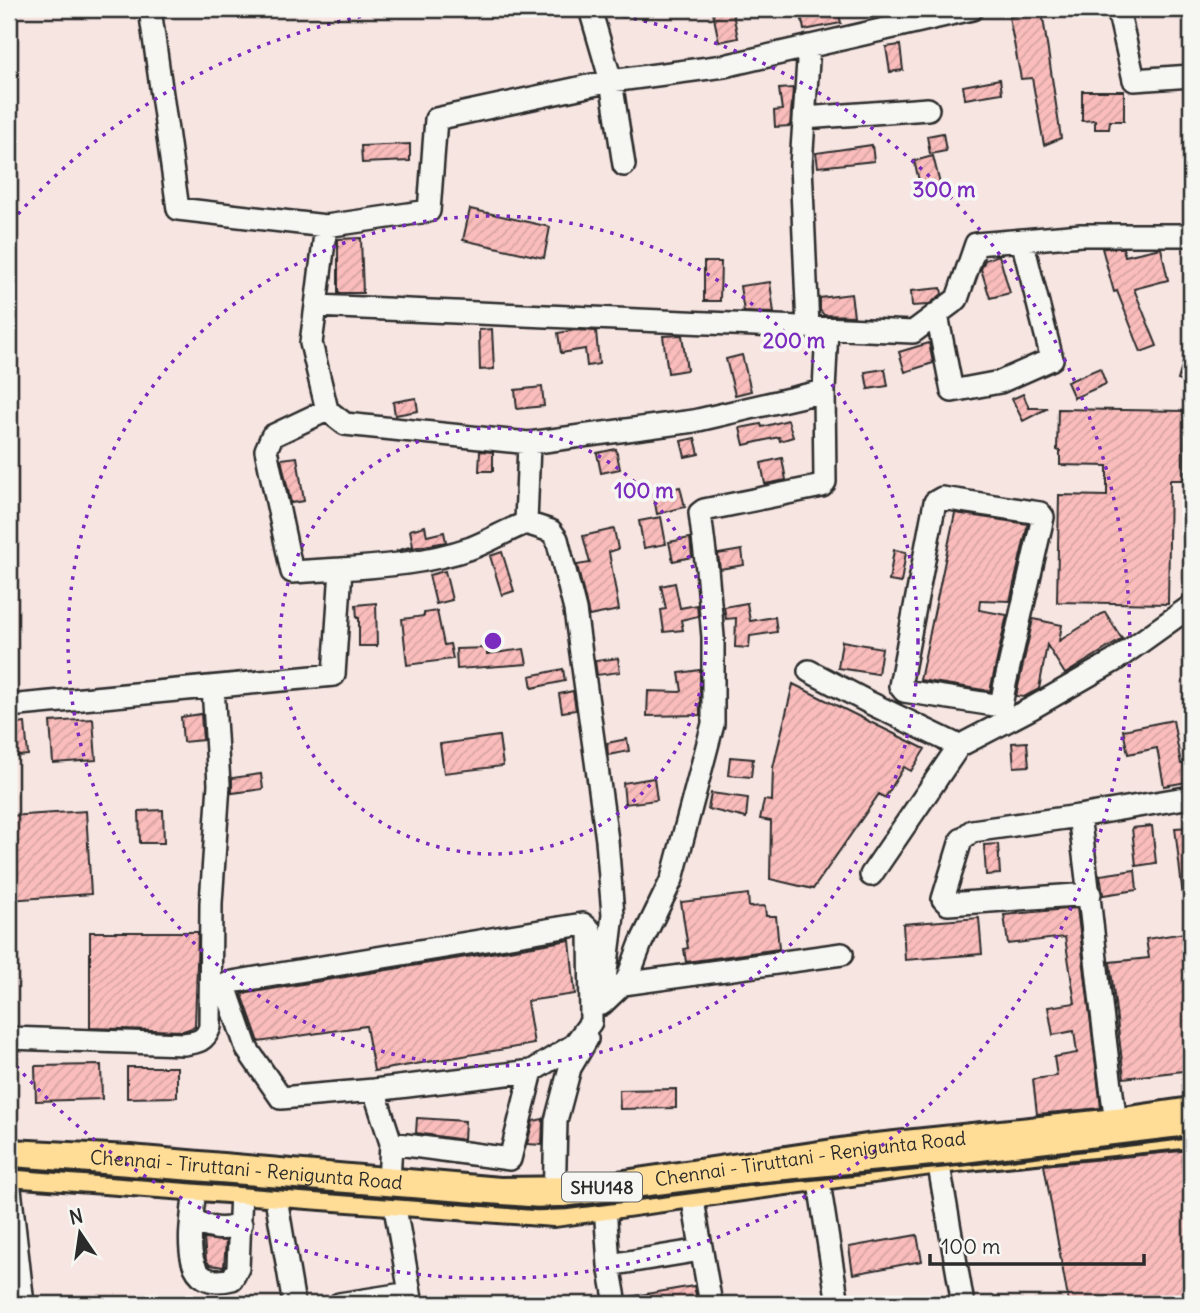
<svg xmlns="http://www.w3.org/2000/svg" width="1200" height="1313" font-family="Delius,sans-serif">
  <defs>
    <pattern id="building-hatch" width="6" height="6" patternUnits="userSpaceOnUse" patternTransform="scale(1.75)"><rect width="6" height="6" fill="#fabdbc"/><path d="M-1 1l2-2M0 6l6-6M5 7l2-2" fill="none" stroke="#d6a3a2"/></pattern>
  </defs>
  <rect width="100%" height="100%" fill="#f7e5e2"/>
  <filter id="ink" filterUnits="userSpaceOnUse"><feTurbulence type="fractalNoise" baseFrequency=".0143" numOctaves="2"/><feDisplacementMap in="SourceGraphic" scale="14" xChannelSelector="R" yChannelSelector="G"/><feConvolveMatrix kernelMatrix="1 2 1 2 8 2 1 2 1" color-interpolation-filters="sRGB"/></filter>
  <g filter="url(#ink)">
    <path fill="url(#building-hatch)" stroke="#2b2b2b" stroke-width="2" d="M732,9L738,38L719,42L713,13Z
      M800,9H838L841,23L804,30Z
      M1042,11L1061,138L1044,145L1032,78L1021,79L1009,17Z
      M900,45L903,70L890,72L886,47Z
      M1000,79L1002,93L965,99L963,86Z
      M793,88L790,126L775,127L774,111L782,110L779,89Z
      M1082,91H1124V121H1110L1109,129H1095V120L1082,121Z
      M943,133L946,151L930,154L927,136Z
      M410,144V161L362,163L361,146Z
      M872,145L874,161L818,167L816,153Z
      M933,156L940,184L921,188L914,161Z
      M470,209L550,227L544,258L463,240Z
      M361,238L363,293H338V239Z
      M1102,248H1123L1125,256L1161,248L1168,280L1134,289L1157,346L1141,352L1117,291L1114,292Z
      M999,255L1010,293L990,298L981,269L985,260Z
      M704,262H721L720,301H704Z
      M770,282L774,313L744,312L740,286Z
      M941,288L942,294L928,305L912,306L911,291Z
      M851,294L854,316L824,315L820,310V298Z
      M492,329L494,369L480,370L479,330Z
      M575,330L596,331L599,364L587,366L585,349L561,353L558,333Z
      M682,335L687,370L668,373L663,336Z
      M929,343L933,363L905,372L899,352Z
      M1188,345H1191V384L1178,380Z
      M742,355L751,391L735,395L726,359Z
      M1100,368L1106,384L1074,398L1067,382Z
      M885,369L888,386L868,389L865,372Z
      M542,387L544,406L517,409L515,390Z
      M1023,394L1029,408H1048L1023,421L1012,399Z
      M416,398L418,411L395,415L393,402Z
      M1058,409L1185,411L1184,480H1170L1168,604L1057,602L1059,495L1107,496V466L1060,465V451L1057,450Z
      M788,420L793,437L780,441L779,437L744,445L740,428L761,424L762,427Z
      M695,438L699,454L685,457L681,441Z
      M616,449L620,469L601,473L597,453Z
      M480,451L493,452V471H479Z
      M297,457L304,501L291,503L281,459Z
      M782,458L786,480L765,484L761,463Z
      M680,487L685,507L657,514L653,493Z
      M955,513L1028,524L1010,601L980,600L979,610L1007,615L990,691L920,680Z
      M661,517L666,544L644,548L639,521Z
      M425,526L427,536L444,532L446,542L396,551L413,546L410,530Z
      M614,529L618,549L609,552L619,610L589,616L577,565L590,563L583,536Z
      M690,538L692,557L673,561L669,542Z
      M742,550L744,565L720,569L718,554Z
      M894,550L906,552L901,583L889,581Z
      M502,552L514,591L502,595L490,556Z
      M445,571L452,600L436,604L429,575Z
      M675,583L680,608L697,605L698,616L681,620L683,630L664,632L661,610L666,609L661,586Z
      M376,603L377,646H359V618H357L356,605Z
      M747,603L750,621L775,617L777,632L750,636L749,648L735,647L736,618L726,619L724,607Z
      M437,611L444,645L450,644L453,659L407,665L402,619L424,616V613Z
      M1105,612L1122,639L1065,674L1047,645L1039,689L1024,697L1016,696L1033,619L1062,625L1059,641Z
      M842,641L882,648L878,674L838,668Z
      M487,648V654L524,649L527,664L457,669L456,649Z
      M618,658L620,672L597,675L595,661Z
      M563,669L565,681L532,688L530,676Z
      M700,670V715L647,716L648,691L680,692L682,691L679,673Z
      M793,684L925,749L911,771L904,767L885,798L879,794L813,889L770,879L771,821L760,819L764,800L772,801L773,768Z
      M573,691L576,710L562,712L559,694Z
      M201,714L203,740L183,742L181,717Z
      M93,719L96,760L53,763L50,722Z
      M1173,720L1181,764H1184L1187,782L1164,786L1157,748L1128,754L1123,730Z
      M25,723L28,755L9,757V725Z
      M499,736L503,766L444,773L440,744Z
      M627,739L629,751L608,755L607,743Z
      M1027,742L1029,766L1014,767L1012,743Z
      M730,757L753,759L751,777L728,775Z
      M261,774L263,789L232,793V778Z
      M654,778L657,800L625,804L623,783Z
      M711,793L748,798L746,818L708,809Z
      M163,810L164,843H140L139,811Z
      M86,811L91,894L9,900V816Z
      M1152,826L1156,863L1136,866L1132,828Z
      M1191,827V904L1184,905L1175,828Z
      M998,844L1000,874L986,875L984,845Z
      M1135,870L1137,890L1103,895L1100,875Z
      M748,894L749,907L765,906L766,916H776L779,949L686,962L684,949L688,948L681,902Z
      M1077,908L1101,1108L1037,1114L1033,1079L1057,1076L1054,1057L1077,1053L1074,1031L1053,1035L1048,1007L1075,1003L1065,937L1008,944L1004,915Z
      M979,918L982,954L905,960L903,924Z
      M90,932H198L195,1027L183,1031L90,1028Z
      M1191,932V1070L1124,1078L1110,962L1149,958L1146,939Z
      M570,940L575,994L527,1001L534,1044L374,1071L366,1026L259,1042L242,994Z
      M101,1065L102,1099L36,1101L35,1066Z
      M127,1067H177V1097L127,1098Z
      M676,1089V1108L620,1109L619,1090Z
      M417,1118L465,1121L464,1140L416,1133Z
      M543,1119L542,1145L527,1144L533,1121Z
      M1191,1150V1304H1069L1044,1165Z
      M917,1235L922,1261L853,1274L849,1247Z
      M204,1239L226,1241L224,1267L210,1265L206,1260Z
      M694,1286L698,1304H629L628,1297Z"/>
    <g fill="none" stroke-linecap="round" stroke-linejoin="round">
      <defs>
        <path id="minor" d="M150,9L178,209L326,226L429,211L436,119L611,81L724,66L972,9
          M590,9L611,81L624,165
          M1118,9L1134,80L1191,76
          M804,118L928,109
          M326,226L316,306L913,332L957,299L976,244L1081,235H1191
          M316,306L311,343L327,410L345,424L529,443L694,421L824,391L827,329
          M937,315L952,391L1000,382L1052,359L1022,240
          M808,328L801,165L809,46
          M529,443L526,523L551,531L557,539L575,610L607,840L613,915L602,1003
          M341,569C386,566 427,563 471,548C490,541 507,530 526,523
          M809,671L870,703L959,746
          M9,706L334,675L341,569L292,572L266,450L272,436L327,410
          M1001,706L904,691L900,686L935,502L942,498L1040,513L1043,517L1005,684L1001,706L1005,722
          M1079,816C1093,918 1101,1021 1116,1122
          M871,875L959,746L1032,708L1114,661L1191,606
          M1090,894L948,904L943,899L961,840L972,831L1079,816L1191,797
          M583,924L590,930L591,1022L574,1045L532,1071L374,1090L281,1098L247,1049L226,989L227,984L232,982Z
          M623,984L842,954
          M602,1004L627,980L641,943L672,879L713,724V637L707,569L700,513L704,510L822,486L825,482L824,391
          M9,1038L184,1044C198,1042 205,1041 210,1027L211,903L219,784L213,687
          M374,1090L391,1143L389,1182
          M391,1143L510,1159L532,1071
          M938,1160L963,1304
          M818,1176L838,1304
          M9,1180L23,1304
          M195,1187C193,1220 174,1294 232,1279L238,1268L241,1190
          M275,1192L294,1304
          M692,1195L711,1304
          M394,1202L412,1304
          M554,1203L556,1121L570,1068L587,1039
          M605,1206L609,1265L616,1304
          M193,1219C207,1229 225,1232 241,1224
          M609,1265L701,1250
          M339,1304L410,1293"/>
        <g id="major">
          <path id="s1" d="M9,1153L130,1159L500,1191L584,1190L867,1148L1116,1122L1191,1111"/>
          <path d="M9,1173L554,1213L938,1160L1191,1134"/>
        </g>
      </defs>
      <use href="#minor" stroke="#2b2b2b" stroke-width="26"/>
      <use href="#major" stroke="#2b2b2b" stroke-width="32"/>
      <use href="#minor" stroke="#f6f6f2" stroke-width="21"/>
      <use href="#major" stroke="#ffdd96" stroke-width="26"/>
      <path stroke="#2b2b2b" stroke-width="4.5" d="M9,1168L537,1209L566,1208L746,1185L967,1164L1191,1137"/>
    </g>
  </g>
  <g fill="none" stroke="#7b2cbf" stroke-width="3.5" stroke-dasharray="3.5 7">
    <circle cx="493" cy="641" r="213"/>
    <circle cx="493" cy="641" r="425"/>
    <path d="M11 222A638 638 0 0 1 404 9M582 9A638 638 0 1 1 11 1060"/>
  </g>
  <g text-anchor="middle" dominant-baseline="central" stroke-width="7" stroke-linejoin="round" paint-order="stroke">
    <rect fill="#f6f6f2" stroke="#686867" stroke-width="2" x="562" y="1172.5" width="80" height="29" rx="5"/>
    <g font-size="18" font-weight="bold" fill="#2b2b2b">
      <text x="602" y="1187">SHU148</text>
    </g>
    <g font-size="19" fill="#2b2b2b" stroke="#f6f6f2">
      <text stroke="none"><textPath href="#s1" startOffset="805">Chennai - Tiruttani - Renigunta Road</textPath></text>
      <text stroke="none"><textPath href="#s1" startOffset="238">Chennai - Tiruttani - Renigunta Road</textPath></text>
    </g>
  </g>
  <circle cx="493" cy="641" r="10" fill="#7b2cbf" stroke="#f6f6f2" stroke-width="3.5"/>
  <g font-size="21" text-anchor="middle" font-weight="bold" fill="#7b2cbf" stroke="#f6f6f2" stroke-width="7" stroke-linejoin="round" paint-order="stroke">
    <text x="944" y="197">300 m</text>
    <text x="794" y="348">200 m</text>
    <text x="644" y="498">100 m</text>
  </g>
  <rect width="1200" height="1313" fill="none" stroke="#f6f6f2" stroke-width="35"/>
  <rect x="18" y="18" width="1165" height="1278" fill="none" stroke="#2b2b2b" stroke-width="2.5" filter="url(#ink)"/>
  <g transform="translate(80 1233) rotate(347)" stroke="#f6f6f2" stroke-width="5" paint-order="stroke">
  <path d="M0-5L12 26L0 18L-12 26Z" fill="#2b2b2b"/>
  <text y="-10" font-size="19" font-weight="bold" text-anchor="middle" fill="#2b2b2b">N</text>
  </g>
  <path d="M930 1254v10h214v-10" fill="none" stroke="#2b2b2b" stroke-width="3.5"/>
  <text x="941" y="1254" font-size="21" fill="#2b2b2b" stroke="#f6f6f2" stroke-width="5" paint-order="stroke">100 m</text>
</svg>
